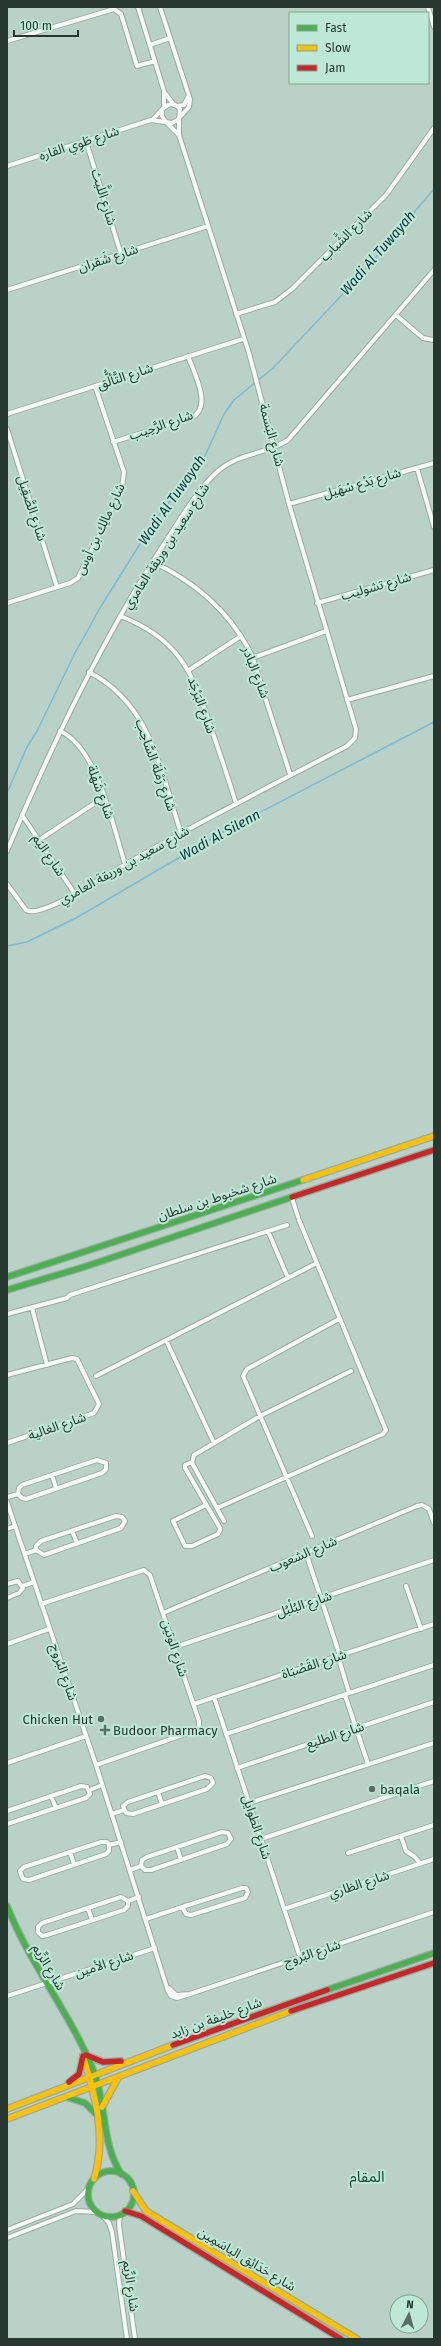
<svg xmlns="http://www.w3.org/2000/svg" width="441" height="2346" font-family="'Fira Sans','Noto Sans Arabic',sans-serif">
  <rect width="100%" height="100%" fill="#bad1c7"/>
  <g fill="none" stroke-linecap="round" stroke-linejoin="round">
    <path stroke="#7dbccf" stroke-width="1.5" d="M7,793L27,747L37,731L75,653L100,608L153,523L205,456L224,414L234,400L273,368L358,278L434,189
      M7,946L27,942L76,918L228,829L434,722"/>
    <defs>
      <path id="street" d="M138,7L164,91V107
        M160,7L190,99L189,107L180,117
        M428,7L434,27
        M7,41L114,9L121,14L137,66L155,61
        M150,45L170,38
        M165,93L174,105
        M177,106L184,105L188,97
        M152,120C160,113 169,96 180,109L179,119L172,123L166,122L162,116V110
        M179,135V120
        M86,141L121,254
        M7,166L151,120L165,122
        M7,290L208,226
        M236,314L275,302L292,289L386,195L434,128
        M396,315L423,338L434,340
        M7,414L243,339
        M7,429L57,587
        M113,442L190,418C214,409 194,373 188,356
        M417,468L434,527
        M289,504L434,463
        M153,562C193,581 226,608 248,648C255,661 259,676 263,691C272,718 281,746 290,774
        M7,603L70,583L78,578L122,488L124,472L95,386
        M317,603L434,570
        M120,616C178,638 193,672 211,728C220,753 228,778 236,803
        M252,658L326,631
        M189,670L241,636
        M89,672C152,705 160,770 181,833
        M347,700L434,676
        M60,731C98,748 113,827 125,864
        M22,815L75,894
        M39,840L104,797
        M7,851C51,746 100,643 162,547C179,522 195,492 217,472C239,452 266,455 288,440L434,270
        M7,884L26,910C40,918 90,885 104,877C183,830 265,789 347,746L355,738L356,729L289,504L249,353L179,135L166,122
        M292,1198L298,1217
        M268,1231L288,1278
        M32,1308L47,1365
        M7,1314L67,1298L70,1295L287,1225
        M166,1340L214,1443
        M7,1375L72,1358L77,1359L99,1404L94,1413L7,1443
        M96,1376L317,1263
        M97,1460L106,1463V1469L102,1473L26,1499L22,1498L18,1494L19,1488L22,1485Z
        M192,1462L185,1465V1468L220,1528V1530L218,1534L192,1546H185L173,1521L206,1505
        M52,1475L56,1488
        M7,1497L18,1494
        M7,1502L96,1765L168,1991L171,1996L177,1998L190,1994
        M217,1508L383,1434L386,1430L299,1220
        M116,1516L122,1517L125,1521L121,1528L44,1555L36,1550V1546L41,1541Z
        M224,1521L192,1463L194,1455L260,1416L351,1371
        M7,1529L15,1526
        M72,1531L77,1543
        M312,1536L243,1376L247,1369L339,1319
        M306,1553L340,1656
        M25,1554L36,1550
        M7,1584L18,1581L23,1588L19,1593L7,1598
        M23,1586L34,1582
        M406,1586L421,1629
        M41,1604L144,1570L150,1575L199,1721V1727L194,1731L96,1765
        M163,1613L417,1506L422,1505L429,1509L434,1523
        M7,1644L49,1629
        M175,1647L434,1560
        M338,1656L349,1693
        M345,1695L368,1764
        M214,1697L300,1957
        M194,1704L434,1624
        M226,1734L434,1665
        M7,1763L86,1736
        M237,1768L434,1702
        M205,1776L211,1778L213,1783L207,1789L133,1814L126,1813L123,1806L128,1802Z
        M90,1790L102,1785
        M158,1792L162,1804
        M51,1796L56,1808
        M249,1803L434,1743
        M7,1811L81,1786L87,1787L90,1794L86,1798L7,1824
        M112,1814L124,1810
        M222,1832L228,1833L231,1839L227,1844L151,1870H145L141,1866L142,1860L147,1857Z
        M401,1836L406,1851L415,1857L420,1863
        M261,1839L434,1781
        M101,1842H107L109,1845V1851L106,1854L29,1880L23,1879L20,1871L24,1867Z
        M109,1845L121,1842
        M177,1847L181,1860
        M70,1852L74,1864
        M348,1853L434,1825
        M130,1870L141,1866
        M242,1888H246L248,1892L245,1898L191,1915L186,1914L182,1907Z
        M121,1897L128,1901V1906L124,1910L47,1935L42,1936L38,1932V1927L42,1923Z
        M128,1901L139,1897
        M88,1908L92,1920
        M284,1909L434,1859
        M146,1919L182,1907
        M169,1988L176,1995L190,1994L434,1912
        M7,1996L155,1948
        M102,2215L109,2223L112,2232L127,2339
        M120,2215L119,2225L135,2339
        M7,2230L73,2204L88,2189
        M7,2238L76,2211L96,2212"/>
      <path id="fast" d="M7,1277L303,1180
        M7,1290L84,1267L292,1197
        M7,1906C30,1965 71,2014 94,2072C107,2106 101,2142 121,2174
        M327,1990L434,1953
        M66,2097L85,2103L96,2114
        M88 2194a23 23 0 1 1 46 0a23 23 0 1 1-46 0Z"/>
      <path id="slow" d="M303,1180L434,1136
        M83,2056C95,2095 107,2139 94,2179
        M102,2107L118,2078
        M7,2109L173,2045
        M7,2119L291,2011
        M133,2191L146,2211L357,2339"/>
      <path id="jam" d="M292,1197L434,1150
        M291,2011L434,1963
        M173,2045L327,1990
        M86,2055L103,2062L121,2061
        M69,2082L79,2074L83,2056
        M125,2211L141,2216L341,2339"/>
    </defs>
    <use href="#street" stroke="#98aba3" stroke-width="6"/>
    <use href="#fast" stroke="#98aba3" stroke-width="8"/>
    <use href="#slow" stroke="#98aba3" stroke-width="8"/>
    <use href="#jam" stroke="#98aba3" stroke-width="8"/>
    <use href="#street" stroke="#f5f8f7" stroke-width="4"/>
    <use href="#fast" stroke="#4caf50" stroke-width="5.5"/>
    <use href="#slow" stroke="#ffc107" stroke-width="5.5"/>
    <use href="#jam" stroke="#c62828" stroke-width="5.5"/>
  </g>
  <g fill="#5a6e65" stroke="#bde8d5" stroke-width="1.5">
    <circle cx="101" cy="1719" r="4"/>
    <path d="M103 1724h4v4h4v4h-4v4h-4v-4h-4v-4h4z"/>
    <circle cx="372" cy="1789" r="4"/>
  </g>
  <g text-anchor="middle" dominant-baseline="central" stroke-width="4" stroke-linejoin="round" paint-order="stroke">
    <g font-size="13" fill="#273830" stroke="#bde8d5">
      <text transform="translate(79 143) rotate(-18)">شارع طَوِي القاره</text>
      <text transform="translate(104 197) rotate(73)">شارع اللَّيث</text>
      <text transform="translate(346 235) rotate(-45)">شارع الشَّباب</text>
      <text transform="translate(108 258) rotate(-18)">شارع شَقران</text>
      <text transform="translate(125 376) rotate(-18)">شارع التَّألُّق</text>
      <text transform="translate(161 425) rotate(-19)">شارع الرَّحِيب</text>
      <text transform="translate(272 435) rotate(75)">شارع البَسمة</text>
      <text transform="translate(362 483) rotate(-16)">شارع بَدْع سْهَيل</text>
      <text transform="translate(32 508) rotate(72)">شارع الصَّقِيل</text>
      <text transform="translate(100 529) rotate(-65)">شارع مالِك بن أوس</text>
      <text transform="translate(166 546) rotate(-57)">شارع سعيد بن وريقة العامري</text>
      <text transform="translate(376 586) rotate(-16)">شارع تشوليب</text>
      <text transform="translate(256 672) rotate(69)">شارع البادر</text>
      <text transform="translate(202 705) rotate(70)">شارع البَرْجَد</text>
      <text transform="translate(156 765) rotate(70)">شارع رَمْلَة السَّاحِب</text>
      <text transform="translate(101 792) rotate(70)">شارع شَهْلة</text>
      <text transform="translate(49 855) rotate(56)">شارع اليَم</text>
      <text transform="translate(124 865) rotate(-29)">شارع سعيد بن وريقة العامري</text>
      <text transform="translate(217 1197) rotate(-18)">شارع شخبوط بن سلطان</text>
      <text transform="translate(57 1426) rotate(-19)">شارع الغالية</text>
      <text transform="translate(303 1554) rotate(-23)">شارع الشعوب</text>
      <text transform="translate(304 1604) rotate(-18)">شارع البُلْبُل</text>
      <text transform="translate(175 1648) rotate(72)">شارع الوتين</text>
      <text transform="translate(314 1664) rotate(-18)">شارع القَصْبَاة</text>
      <text transform="translate(64 1672) rotate(71)">شارع البُروج</text>
      <text transform="translate(335 1735) rotate(-18)">شارع الطليع</text>
      <text transform="translate(257 1827) rotate(72)">شارع الطوايل</text>
      <text transform="translate(359 1884) rotate(-18)">شارع الظاري</text>
      <text transform="translate(312 1953) rotate(-18)">شارع البُروج</text>
      <text transform="translate(104 1964) rotate(-18)">شارع الأمين</text>
      <text transform="translate(49 1967) rotate(59)">شارع الرِّيم</text>
      <text transform="translate(216 2018) rotate(-20)">شارع خليفة بن زايد</text>
      <text transform="translate(247 2259) rotate(31)">شارع حَدَائِق الياسَمِين</text>
      <text transform="translate(131 2286) rotate(82)">شارع الرِّيم</text>
    </g>
    <g font-size="13" fill="#273830" stroke="#bde8d5" text-anchor="start">
      <text x="93" y="1719" text-anchor="end">Chicken Hut</text>
      <text x="113" y="1730">Budoor Pharmacy</text>
      <text x="380" y="1789">baqala</text>
    </g>
    <g font-size="14" font-style="italic" fill="#0c323f" stroke="#bde8d5">
      <text transform="translate(378 253) rotate(-49)">Wadi Al Tuwayah</text>
      <text transform="translate(172 500) rotate(-55)">Wadi Al Tuwayah</text>
      <text transform="translate(220 835) rotate(-29)">Wadi Al Silenn</text>
    </g>
    <g font-size="15" fill="#1e4536" stroke="#bde8d5">
      <text x="367" y="2177">المقام</text>
    </g>
  </g>
  <rect width="441" height="2346" fill="none" stroke="#273830" stroke-width="16"/>
  <rect x="289" y="12" width="140" height="72" fill="#bde8d5" stroke="#81a293"/>
  <rect x="297" y="25" width="20" height="6" fill="#4caf50" stroke="#81a293"/>
  <text x="325" y="32" font-size="12" fill="#273830">Fast</text>
  <rect x="297" y="45" width="20" height="6" fill="#ffc107" stroke="#81a293"/>
  <text x="325" y="52" font-size="12" fill="#273830">Slow</text>
  <rect x="297" y="65" width="20" height="6" fill="#c62828" stroke="#81a293"/>
  <text x="325" y="72" font-size="12" fill="#273830">Jam</text>
  <g transform="translate(409 2314) rotate(6)"><circle r="19" fill="#bde8d5" stroke="#81a293"/>
  <path d="M0-3L7 15L0 10L-7 15Z" fill="#5a6e65"/>
  <text y="-6" font-size="11" font-weight="bold" text-anchor="middle" fill="#273830">N</text>
  </g>
  <path d="M14 30v6h64v-6" fill="none" stroke="#273830" stroke-width="2"/>
  <text x="20" y="30" font-size="12" fill="#273830" stroke="#bde8d5" stroke-width="3" paint-order="stroke">100 m</text>
</svg>
